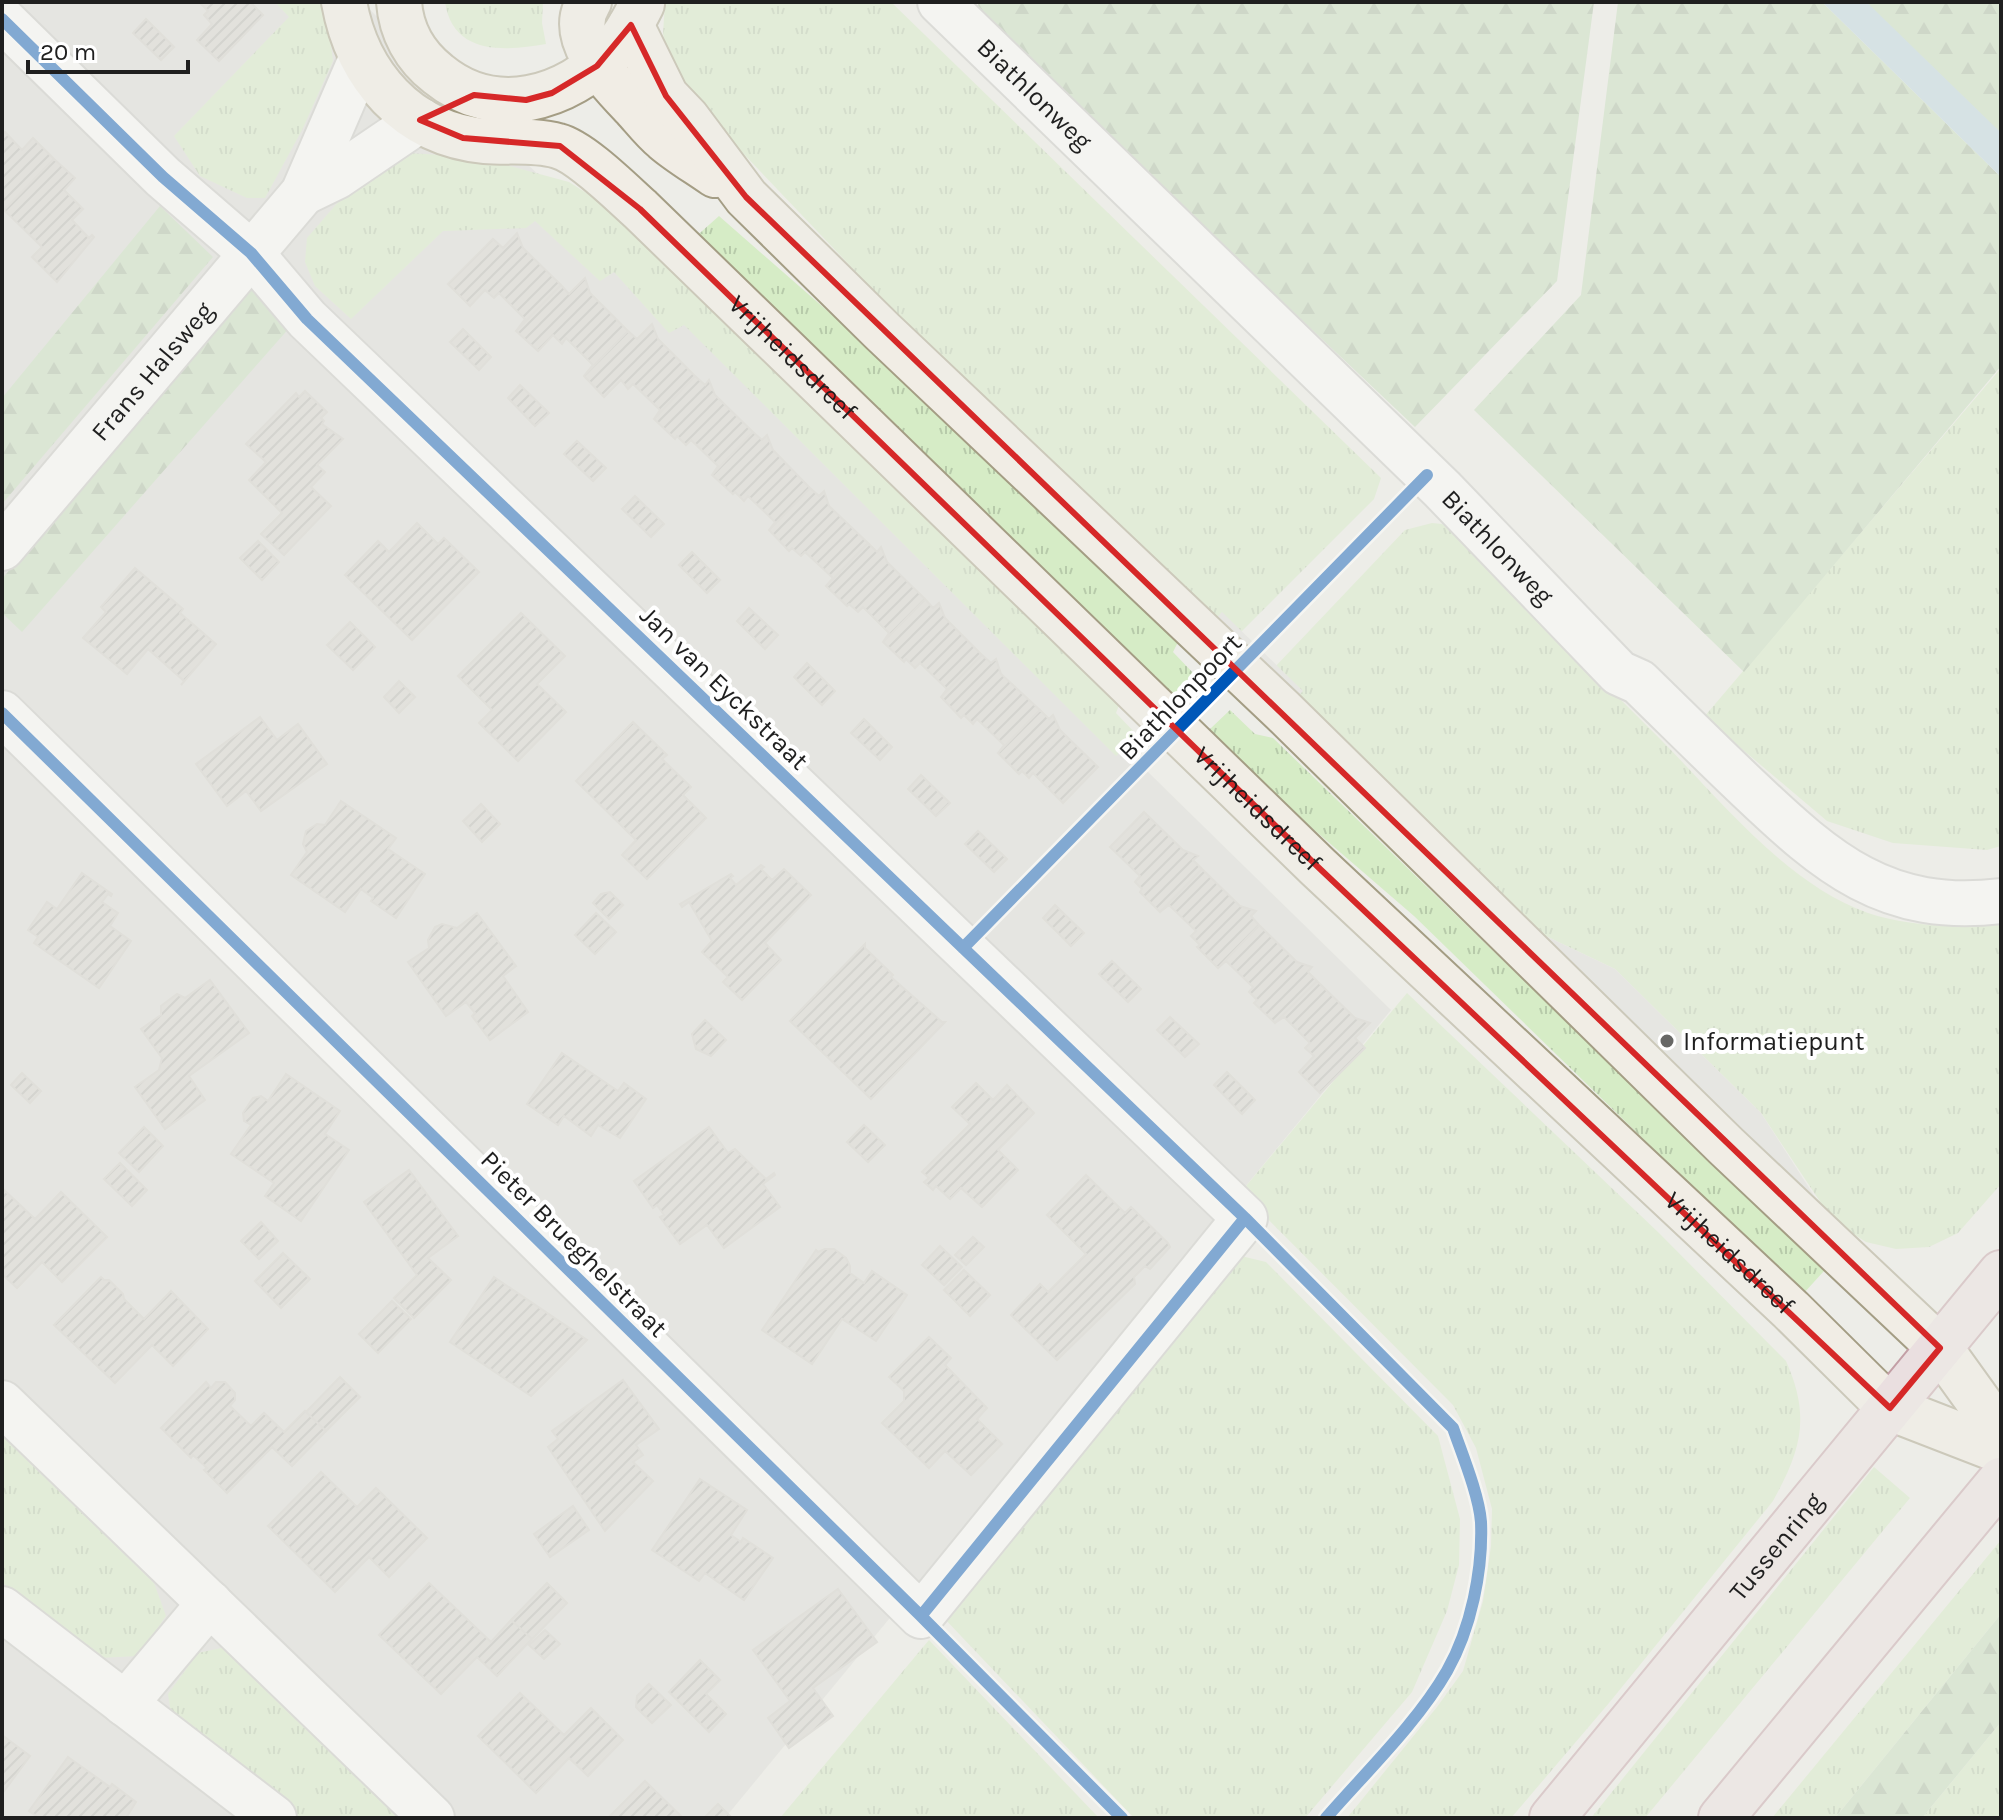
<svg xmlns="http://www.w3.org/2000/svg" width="2003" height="1820" font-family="Karla,sans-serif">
  <defs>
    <pattern id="grass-tufts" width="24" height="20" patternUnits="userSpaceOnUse" patternTransform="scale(2)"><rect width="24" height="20" fill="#d6ecc6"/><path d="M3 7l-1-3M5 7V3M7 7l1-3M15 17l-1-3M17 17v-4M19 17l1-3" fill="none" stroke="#b7caaa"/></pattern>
    <pattern id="forest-firs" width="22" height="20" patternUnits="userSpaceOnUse" patternTransform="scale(2)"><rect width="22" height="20" fill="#c5ddbd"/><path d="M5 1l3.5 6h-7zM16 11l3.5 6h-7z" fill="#a9bda2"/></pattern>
    <pattern id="building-hatch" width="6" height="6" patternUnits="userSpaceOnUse" patternTransform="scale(2)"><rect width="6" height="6" fill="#d4d3cf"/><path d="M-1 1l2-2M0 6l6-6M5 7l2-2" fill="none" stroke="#b6b5b1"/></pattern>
  </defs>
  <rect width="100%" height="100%" fill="#edede8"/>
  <path fill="#dcdcd9" d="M2,2H362L1391,1010L725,1818H2Z"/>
  <path fill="url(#grass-tufts)" d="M275,2H325L333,61L302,130L265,198H247L200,176L174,136L289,17Z
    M445,2H543L542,23L546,44C506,51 453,56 445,2Z
    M665,2H891L1381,478L1374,499L1236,637L1207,616L877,294L700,108L675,80L663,34Z
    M407,153L476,157L569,182L634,223L1121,700L1116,713L1137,735L1116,756L684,325L669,333L614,272L600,281L535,221L526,228L443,231L351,319L315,286L305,262L307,238L353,185Z
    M719,216L911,384L1178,642L1173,652L1196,676L1175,699L1155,675L1147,683L692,240Z
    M2001,368V846L1987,850L1893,843L1827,821L1704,717Z
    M1432,523L1442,524L1453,531C1523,602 1593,672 1664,743C1723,803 1787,884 1868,913C1906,926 1962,929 2001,922V1184L1958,1233L1929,1247L1896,1249L1866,1242L1833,1221L1761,1113L1615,969L1531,929L1273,669L1405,530Z
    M1230,710L1255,734L1273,738L1824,1271L1803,1294L1414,916L1232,759L1210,729Z
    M1407,993L1659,1233L1786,1361C1811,1417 1801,1450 1773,1501L1609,1703L1511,1818H1347L1437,1707L1463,1671L1483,1601L1491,1546L1492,1509L1476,1448L1453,1405L1241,1192Z
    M1237,1255L1266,1262L1438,1436L1460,1519L1459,1565L1447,1611L1412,1692L1305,1818H1134L942,1616Z
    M2,1436L154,1583L166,1616L138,1656L98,1658L2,1582Z
    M1874,1467L1910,1498L1645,1818H1591Z
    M2001,1540V1614L1835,1818H1772Z
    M929,1640L1099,1818H780Z
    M235,1645L416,1818H298L173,1726L168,1694L198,1653Z
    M2001,1722V1818H1922Z"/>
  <path fill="url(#forest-firs)" d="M978,2H1594L1557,281L1415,427L979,15Z
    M1618,2H1822L2001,177V366L1744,672L1474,410L1581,295Z
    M1851,2H2001V145Z
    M160,206L213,257L2,504V398Z
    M245,284L291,326L22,632L2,613V579Z
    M2001,1614V1722L1922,1818H1835Z"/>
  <path fill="#dededb" d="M1531,929L1615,969L1761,1113L1829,1219Z"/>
  <path fill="#bbd6e1" d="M1822,2H1851L2001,145V177Z"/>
  <path fill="#dddddb" d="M1222,612L1303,691L1267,728L1186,650Z"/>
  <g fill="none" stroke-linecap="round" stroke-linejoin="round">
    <path stroke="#bbd6e1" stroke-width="16" d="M1855,2L2001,144"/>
  </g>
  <path fill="url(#building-hatch)" stroke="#d0cec9" stroke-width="2" d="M199,2H254L252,4L263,15L219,61L197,40L212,24L204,15L208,11Z
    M146,19L174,47L161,60L133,33Z
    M5,132L22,150L33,138L54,159L4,210L2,208V135Z
    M54,159L75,178L64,190L83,209L72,220L89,238L92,235L94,237L57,282L32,257L42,247L4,210Z
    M517,233L523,248L561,285L516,331L525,319L499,293L494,298L485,290L470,306L448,284L493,239L503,248Z
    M585,278L590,293L628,331L584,376L593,365L566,338L562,344L553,335L538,351L516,331L561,285L569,294Z
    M652,324L658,339L695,376L654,419L660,410L633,384L628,389L621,380L604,397L584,376L628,331L637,339Z
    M463,329L491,357L479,370L450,342Z
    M695,376L705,385L709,380L715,395L753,432L712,475L718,466L691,440L686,445L677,436L675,439L654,419Z
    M520,385L549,413L535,426L508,398Z
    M305,391L327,412L321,418L324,421L322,424L343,439L317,465L325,472L311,487L331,506L284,555L261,534L282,513L249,480L266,462L246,444L296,393L299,397Z
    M753,432L762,440L767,435L773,450L810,488L769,530L775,522L748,496L744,501L735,492L733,494L712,475Z
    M577,441L606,468L593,481L564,454Z
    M810,488L819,496L824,491L829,506L868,543L826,586L833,578L805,552L801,556L792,548L789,551L769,530Z
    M635,496L664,524L651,537L622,509Z
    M417,523L438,544L444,538L479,572L412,640L345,575L378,541L389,552Z
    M258,541L279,562L262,580L240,558Z
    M868,543L877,552L881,547L887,562L925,599L883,642L889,633L863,607L858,612L849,604L847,606L826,586Z
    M692,552L720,580L707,593L679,565Z
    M135,568L183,609L180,613L216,644L181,685L184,681L148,649L127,674L83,638L106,612L101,607Z
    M925,599L933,608L939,603L945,618L982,655L941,697L947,689L920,663L915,668L906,659L904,662L883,642Z
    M749,608L778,635L765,649L737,621Z
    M521,613L565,656L537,684L566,712L518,761L479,723L492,710L458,676Z
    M350,622L375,647L353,670L327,645Z
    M982,655L991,663L996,659L1001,674L1040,710L998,753L1004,745L977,719L973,724L964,715L961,718L941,697Z
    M807,663L835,691L822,705L794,677Z
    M399,681L415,697L399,713L384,697Z
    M1040,710L1049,719L1053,715L1060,730L1098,767L1063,803L1033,773L1029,778L1022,771L1019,774L998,753Z
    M260,717L277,740L298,724L327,764L261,811L246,791L227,806L196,764Z
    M864,719L892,747L880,760L851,733Z
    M633,722L667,755L662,759L691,787L683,795L706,818L647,879L622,855L636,840L576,781Z
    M921,775L950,803L936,816L908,789Z
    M341,801L396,838L388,849L425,874L396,918L371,901L373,898L361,889L345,912L291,875L307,852L303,844L306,831L317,824L325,825Z
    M481,804L500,824L482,842L463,821Z
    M1144,812L1183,850L1198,856L1193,860L1202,869L1160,912L1140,892L1142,889L1135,882L1140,876L1110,847Z
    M978,831L1007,859L994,872L965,844Z
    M761,865L764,867L761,869L772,880L784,869L811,895L765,943L781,960L742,1000L723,982L728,977L702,952L712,941L689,902L682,907L680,904L731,874L733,876L730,878L736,885Z
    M1202,869L1240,906L1256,911L1251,916L1259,925L1218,968L1197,947L1200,945L1191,936L1196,931L1169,905L1160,912Z
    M82,873L112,894L111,896L108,894L102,902L118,913L110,926L131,941L99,988L34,943L38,937L28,930L47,902L57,909Z
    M610,892L623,905L609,919L593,903L601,894Z
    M1055,905L1084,933L1071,946L1043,918Z
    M477,913L516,966L503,976L528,1012L490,1040L472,1016L475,1013L466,1002L446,1016L408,962L429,948L428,940L435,927L442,924L457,928Z
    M596,913L616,932L595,954L575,935Z
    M1259,925L1297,962L1312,967L1308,972L1317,981L1275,1023L1254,1003L1257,1000L1249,992L1253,987L1226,961L1218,968Z
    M865,944V948L893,975L891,977L942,1022H945L871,1099L790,1021Z
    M1112,961L1141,989L1128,1002L1099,974Z
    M210,980L249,1033L189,1076L205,1100L165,1129L135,1087L159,1070L162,1058L141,1029L161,1015V1006L177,994L185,998Z
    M1317,981L1355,1018L1370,1023L1355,1038L1365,1048L1320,1093L1299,1072L1314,1056L1305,1048L1310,1043L1284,1017L1275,1023Z
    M1170,1017L1199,1044L1185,1057L1157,1030Z
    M705,1020L726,1040L711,1056L696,1049L692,1034Z
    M562,1053L618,1091L624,1083L646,1099L620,1138L598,1125L591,1136L564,1116L558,1125L527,1104Z
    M1227,1072L1255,1100L1242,1114L1214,1085Z
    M22,1073L41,1091L30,1103L11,1085Z
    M286,1074L340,1111L325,1134L349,1150L301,1221L265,1196L274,1183L231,1154L251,1125L244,1121L243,1113L253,1098L261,1096L268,1101Z
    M976,1083L993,1100L1007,1085L1034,1113L998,1150L1018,1170L982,1207L961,1188L950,1199L936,1186L933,1190L924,1182L929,1178L922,1172L970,1124L952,1107Z
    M864,1125L885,1145L868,1162L847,1142Z
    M144,1127L163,1146L139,1172L119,1153Z
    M709,1127L728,1153L735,1149L766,1179L774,1173L775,1175L763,1184L780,1207L724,1248L707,1225L680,1244L660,1217L664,1215L657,1205L653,1208L634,1181Z
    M120,1163L147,1190L132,1206L104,1179Z
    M409,1170L458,1236L428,1258L451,1280L414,1318L394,1298L417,1275L364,1202Z
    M1086,1175L1125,1213L1131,1207L1168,1243L1170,1247L1150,1269L1145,1266L1134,1277L1135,1284L1057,1360L1011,1315L1040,1284L1048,1292L1086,1254L1047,1215Z
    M2,1188L35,1219L61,1192L107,1237L62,1282L42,1262L17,1288L2,1274Z
    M261,1222L278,1241L259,1259L241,1241Z
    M973,1237L984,1247L966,1265L955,1255Z
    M940,1246L962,1267L944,1285L922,1265Z
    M825,1249H834L846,1258L850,1266V1273L864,1283L872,1271L907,1295L876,1341L842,1319L812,1364L762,1330L816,1250L818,1252Z
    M283,1253L310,1279L281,1308L255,1281Z
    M964,1270L990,1295L970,1316L944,1290Z
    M101,1277L104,1280H109L123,1294L124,1299L144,1319L171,1291L208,1329L173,1366L152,1345L115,1383L54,1325Z
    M494,1277L587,1340L531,1396L450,1342Z
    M392,1301L411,1319L378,1353L359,1334Z
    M929,1337L951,1358L945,1365L987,1408L977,1419L1002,1444L971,1475L945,1451L929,1468L882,1423L904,1401V1391L889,1377Z
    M340,1377L360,1397L326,1431L306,1412Z
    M623,1380L659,1429L636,1445L643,1455L633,1462L653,1481L605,1531L548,1447L558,1439L552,1431Z
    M206,1382L211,1388L216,1382H225L235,1393V1400L230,1406L251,1426L264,1413L284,1432L305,1411L326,1431L292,1466L272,1447L227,1493L204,1470L207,1468L193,1455L191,1458L161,1428Z
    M321,1472L357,1507L376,1488L427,1538L389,1577L369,1557L335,1592L268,1526Z
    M700,1479L747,1510L731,1535L741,1542L743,1538L773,1558L744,1600L705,1573L699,1581L652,1550Z
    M573,1506L589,1530L550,1557L534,1534Z
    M429,1583L491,1642L511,1620L532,1639L497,1676L477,1657L441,1694L379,1635Z
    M547,1583L567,1603L532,1639L511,1620Z
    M838,1589L877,1642L813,1688L833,1716L789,1748L768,1718L790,1701L753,1650Z
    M545,1630L560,1644L544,1659L529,1645Z
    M700,1660L720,1680L706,1694L726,1714L709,1732L669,1692Z
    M649,1684L671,1705L652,1723L636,1707L637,1696Z
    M520,1693L564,1735L591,1708L623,1740L588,1776L569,1758L536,1793L478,1736Z
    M2,1735L30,1756L2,1794Z
    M68,1757L110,1787L112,1784L136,1802L126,1818H39L29,1811Z
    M645,1781L683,1818H608Z
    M718,1804L732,1818H704Z"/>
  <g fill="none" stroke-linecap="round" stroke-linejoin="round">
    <defs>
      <g id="minor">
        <path id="s1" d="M940,2L1442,489L1619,673L1639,682C1676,718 1712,754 1749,789C1827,863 1886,915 2001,901"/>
        <path d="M2,19L163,177L251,253L307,319L1245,1218L921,1616L2,713"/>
        <path d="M303,193L336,177L420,120"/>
        <path id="s2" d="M2,548L303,193L361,59"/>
        <path d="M2,1403L432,1818"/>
        <path d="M2,1609L274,1818"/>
        <path d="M125,1704L210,1603"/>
      </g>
      <g id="major">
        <path id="s3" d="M344,2C357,75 407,134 485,141C509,143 534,139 558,146C581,152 621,192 640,209L1318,867L1791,1310L1890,1408L2001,1451"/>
        <path d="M399,2C401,31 415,56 438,74C494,120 567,100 613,50C625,37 634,20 642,4"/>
        <path d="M589,2C565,38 611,83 634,107C644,118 653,130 664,139C679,152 698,163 715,175"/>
        <path d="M631,25L666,96L687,118L746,197L882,331L1282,710L1726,1146L1940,1348L2001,1433"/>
      </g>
      <g id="highway">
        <path id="s4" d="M1552,1818L2001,1273"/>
        <path d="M1721,1818L2001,1480"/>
      </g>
    </defs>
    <use href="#minor" stroke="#c6c6c4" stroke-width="48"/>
    <use href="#major" stroke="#a49d84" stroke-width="48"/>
    <use href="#highway" stroke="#c39fa6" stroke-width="48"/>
    <use href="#minor" stroke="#fcfcfc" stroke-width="44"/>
    <use href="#major" stroke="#f1ede5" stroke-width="44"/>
    <use href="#highway" stroke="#eadfe0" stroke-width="44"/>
    <defs>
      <path id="cycleway" d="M2,19L163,177L251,253L307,319L1245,1218L921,1616L2,713
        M963,948L1427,475
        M1245,1218L1453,1428C1462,1454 1479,1495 1481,1522C1483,1570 1471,1629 1447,1671C1417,1723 1366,1772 1326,1818
        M921,1616L1122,1818"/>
    </defs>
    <use href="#cycleway" stroke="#fff" stroke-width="17"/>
    <use href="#cycleway" stroke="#0057b8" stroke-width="12"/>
  </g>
  <path d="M0 0H2003V1820H0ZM631,25L666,96L746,197L1940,1348L1890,1408L1318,867L640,209L560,146L463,138L420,120L474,95L526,100L552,93L597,66Z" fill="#edede8" fill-opacity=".55" fill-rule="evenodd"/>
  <path fill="none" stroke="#d62828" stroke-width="6" stroke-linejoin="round" d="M631,25L666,96L746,197L1940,1348L1890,1408L1318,867L640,209L560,146L463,138L420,120L474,95L526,100L552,93L597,66Z"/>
  <circle fill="#676765" stroke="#fff" stroke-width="3" cx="1667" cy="1041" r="8"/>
  <g text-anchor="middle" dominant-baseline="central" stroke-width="8" stroke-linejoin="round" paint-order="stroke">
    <g font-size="26" fill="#1f1f1f" stroke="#fff">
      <text stroke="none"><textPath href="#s1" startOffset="132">Biathlonweg</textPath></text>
      <text stroke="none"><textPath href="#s3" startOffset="604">Vrijheidsdreef</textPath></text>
      <text stroke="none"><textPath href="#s2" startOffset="232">Frans Halsweg</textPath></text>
      <text stroke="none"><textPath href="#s1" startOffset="780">Biathlonweg</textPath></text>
      <text transform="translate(724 688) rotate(44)">Jan van Eyckstraat</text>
      <text transform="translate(1180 697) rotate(-46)">Biathlonpoort</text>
      <text stroke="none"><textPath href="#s3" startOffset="1252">Vrijheidsdreef</textPath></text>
      <text transform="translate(574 1244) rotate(45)">Pieter Brueghelstraat</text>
      <text stroke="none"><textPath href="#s3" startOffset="1900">Vrijheidsdreef</textPath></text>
      <text stroke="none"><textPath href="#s4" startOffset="352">Tussenring</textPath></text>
    </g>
    <g font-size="26" fill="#1f1f1f" stroke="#fff" text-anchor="start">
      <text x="1683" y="1041">Informatiepunt</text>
    </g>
  </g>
  <rect width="2003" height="1820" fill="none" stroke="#1f1f1f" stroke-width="8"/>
  <path d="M28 60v12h160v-12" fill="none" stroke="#1f1f1f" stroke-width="4"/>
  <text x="40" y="60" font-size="24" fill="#1f1f1f" stroke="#ffffff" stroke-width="6" paint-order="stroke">20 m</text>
</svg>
